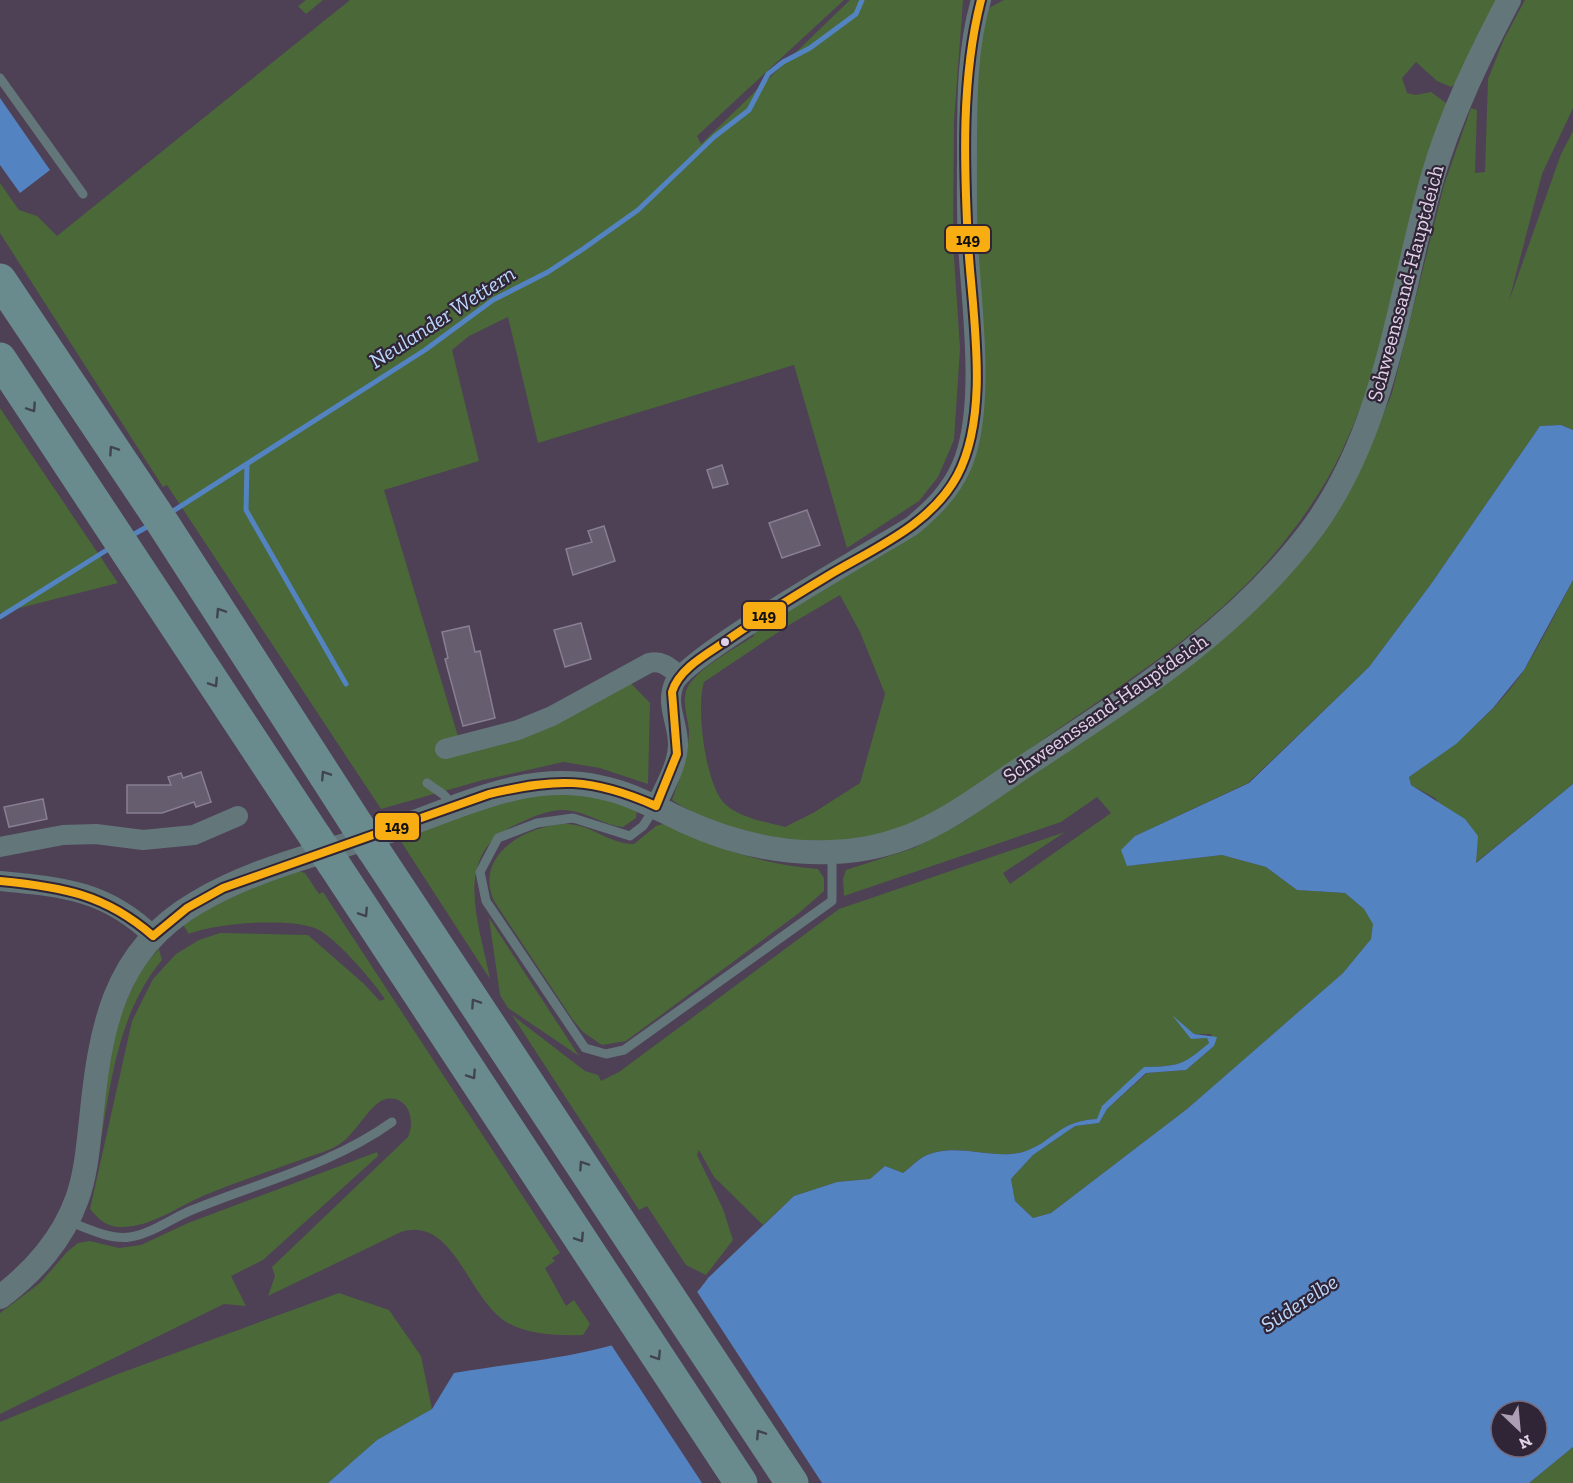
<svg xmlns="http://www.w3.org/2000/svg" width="1573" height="1483" font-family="'Zilla Slab',serif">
  <rect width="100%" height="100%" fill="#4e4055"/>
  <path fill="#4b6838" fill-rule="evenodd" d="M306,0H323L306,14L298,6Z
    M350,0H844L697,136L701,144L850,0H963L954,121L953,242L960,349L954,440L938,477L919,501L847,548L794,365L538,443L508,317L469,336L452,350L479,461L384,490L460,743L552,716L623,675L650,703L648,784L600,768L563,762L483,780L381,809L167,485L163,487L0,233V183L19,210L37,216L57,236Z
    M1004,0H1501L1458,82L1451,87L1437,81L1416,62L1402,78L1407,93L1416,95L1431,92L1446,103V114C1415,227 1391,346 1341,453C1321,495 1291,536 1260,570C1199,636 1119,687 1045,738C993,774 928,827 865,839C800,850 727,836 672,800C680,778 688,757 689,733C689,720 682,705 686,691C693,670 736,648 754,636L753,632L907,539L972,456L977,62L987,9ZM840,595L860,632L885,694L860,783L813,813L785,827C766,822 739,818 724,803C705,782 696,708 704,682L789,625Z
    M1525,0H1573V108L1542,174L1509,301L1561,154L1573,131V430L1561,425L1540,426L1431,584L1369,667L1248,783L1135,836L1127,866L1222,855L1266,867L1297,890L1345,893L1364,909L1374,924L1371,939L1343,973L1187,1109L1051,1213L1033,1218L1015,1201L1011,1179L1033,1155L1075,1126L1099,1123L1107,1109L1147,1073L1186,1070L1214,1046L1211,1034H1194L1191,1039L1207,1038L1209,1043C1182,1066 1179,1066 1144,1067L1097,1119C1059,1121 1056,1140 1026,1151C994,1162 958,1140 925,1156C917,1159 910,1168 903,1173L885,1166L870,1179L837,1182L794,1196L763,1225L714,1177L699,1150L697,1155L723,1209L733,1240L706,1275L686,1265L647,1206L639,1210L512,1015L585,1071L598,1075L601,1081L619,1072L839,909L1065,832L1003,873L1010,884L1111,813L1097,797L1061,822L844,896L843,879L846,870L914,848L965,821L1190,663L1375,435L1392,393L1444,185L1471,108L1477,110L1475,173L1485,172L1488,79L1504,39Z
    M0,408L118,583L0,613Z
    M1573,580V784L1475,863V852L1435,798L1411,785L1409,777C1452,746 1495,714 1524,670C1542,641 1557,610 1573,580Z
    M571,791L637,808L636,818L623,827C602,825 583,809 561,810C543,811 528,819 513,826C451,857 480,925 490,979L400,840L458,814L518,795Z
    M666,823C717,849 761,864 818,869L824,878V891L799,913L626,1041L602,1045L583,1032L573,1020L494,901C473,855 527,824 568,824C592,825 609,844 634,844L656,826Z
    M292,869L305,873L319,894L323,892L560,1253L552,1258L555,1261L545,1268L566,1306L574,1300L590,1324L583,1335C559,1336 522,1335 502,1319C467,1293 452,1216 401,1232L268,1296L275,1276L272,1267L408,1137C416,1120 408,1095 386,1099C371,1102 356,1133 341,1143C330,1151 316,1154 303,1159C270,1171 237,1182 205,1195C179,1206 153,1226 124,1227C108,1228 100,1221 90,1209L132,1021L153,979L176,954L199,940L220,933L308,935L363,983L380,1001L385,999C372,980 341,944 321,931C298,916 215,923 189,934L182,923L218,901Z
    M489,918L579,1056L508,1008L500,995Z
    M159,949L162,960C115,1016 110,1093 97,1162L112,1034L140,970Z
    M377,1152L378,1156L263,1260L231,1276L246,1306L224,1304L0,1414V1313L40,1283L67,1252L78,1243L90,1241L119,1248L141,1245L188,1223Z
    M339,1293L389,1310L421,1356L432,1409L377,1440L328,1483H0V1422L115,1375Z
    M1573,1447V1483H1529Z"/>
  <path fill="#5483c2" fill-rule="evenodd" d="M0,98L50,170L20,193L0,165Z
    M1561,425L1573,430V580L1524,670L1493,708L1456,744L1409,777L1411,785L1465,819L1478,836L1476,863L1573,784V1447L1529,1483H328L377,1440L432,1409L454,1373C516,1362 595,1357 652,1331C670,1323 697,1294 708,1278L794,1196L837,1182L870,1179L885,1166L903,1173C910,1168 918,1159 925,1156C958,1141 994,1162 1026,1151C1055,1140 1059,1121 1097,1119L1102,1106L1144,1067C1179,1066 1182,1066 1209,1043L1207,1038L1191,1039L1172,1015L1194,1034L1217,1037L1214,1046L1186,1070L1146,1073L1107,1109L1099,1123L1075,1126L1033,1155L1011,1179L1015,1201L1033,1218L1051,1213L1187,1109L1343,973L1371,939L1373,924L1364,909L1345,893L1297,890L1266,867L1222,855L1127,866L1121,850L1135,836L1249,783L1369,667L1431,584L1540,426ZM1501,1411H1537V1447H1501Z"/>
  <path fill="#4e4055" d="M696,1290L822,1483H702L610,1343L653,1328Z"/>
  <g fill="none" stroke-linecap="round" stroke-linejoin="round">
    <path stroke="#5483c2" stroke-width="5" d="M247,464L246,510L346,684
      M170,513L425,350L493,300L548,272L583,249L638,210L714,137L749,110L768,74L783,62L810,48L856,14L862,0
      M129,537L152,524
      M0,617L110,548"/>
  </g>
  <path fill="#665d6f" stroke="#877f92" stroke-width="1.5" d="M722,465L728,484L713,488L707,470Z
    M807,510L820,545L782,558L769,523Z
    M604,526L615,561L573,575L566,549L592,542L588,531Z
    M581,623L591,659L565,667L554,630Z
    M469,626L475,652L480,651L495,718L463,726L445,659L448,658L442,632Z
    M201,772L211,802L196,807L194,802L162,813H127V785H171L168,777L181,773L183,778Z
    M43,799L47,819L9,827L4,807Z"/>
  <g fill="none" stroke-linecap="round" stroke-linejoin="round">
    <path stroke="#63777b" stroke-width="9" d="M0,78L83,194
      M427,783L444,795L454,806
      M654,809L643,826L630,836L573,818L537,823L498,838L480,872L486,901L585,1048L606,1054L624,1050L832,901V853
      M68,1221C86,1228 110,1240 130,1237C151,1234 172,1218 192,1210C260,1182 332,1165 392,1122"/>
    <path stroke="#63777b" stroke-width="20" d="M445,749L518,730L552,716L649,663C662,660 669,667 679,675
      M656,806C664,787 677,767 678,746C679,725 665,705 674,684C687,655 873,550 912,526C932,509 950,492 961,467C985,414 973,317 969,259C966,223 967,186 967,150C967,100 967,48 981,0
      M0,847L63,835L96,834L143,840L194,835L238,816
      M0,881C62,887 106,890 153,936"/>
    <path stroke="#63777b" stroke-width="24" d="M0,1297C34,1272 63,1238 77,1199C86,1174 88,1147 91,1120C100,1031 112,952 196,903C251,870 317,854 378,835C451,812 521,770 599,787C631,793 656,808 684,821C730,842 778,854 829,852C855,852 883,846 907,837C949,821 988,790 1025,766C1130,697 1240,628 1315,525C1387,424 1399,295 1432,179C1450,116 1479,57 1509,0"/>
    <path stroke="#698b8e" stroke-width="33" d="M0,280L162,522L357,825
      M0,359L316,838
      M373,849L792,1483
      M333,863L741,1483"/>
    <path stroke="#698b8e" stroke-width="33" d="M357,825L373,849
      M316,838L333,863"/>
    <defs>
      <path id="bus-1" d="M656,806L677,754L672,692C678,670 705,655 723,643C756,620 791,598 826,577C872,549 930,526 957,476C991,412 972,313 968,243C964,164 961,78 981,0
        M0,881C62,887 105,894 153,936
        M153,936L187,908L223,888L489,794C557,778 591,777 656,806"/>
    </defs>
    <use href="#bus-1" stroke="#302536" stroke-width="12"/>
    <use href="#bus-1" stroke="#f8ad13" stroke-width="8"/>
  </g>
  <defs><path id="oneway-chevron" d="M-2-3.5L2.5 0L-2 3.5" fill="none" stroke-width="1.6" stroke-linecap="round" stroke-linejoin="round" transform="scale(1.5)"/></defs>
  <g stroke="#414450">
    <use href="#oneway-chevron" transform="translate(32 408) rotate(56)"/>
    <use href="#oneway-chevron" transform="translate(113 450) rotate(-124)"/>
    <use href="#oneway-chevron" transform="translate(220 612) rotate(-123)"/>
    <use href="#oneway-chevron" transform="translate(214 683) rotate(57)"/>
    <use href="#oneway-chevron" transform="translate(325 775) rotate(-123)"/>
    <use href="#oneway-chevron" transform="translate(364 913) rotate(57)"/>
    <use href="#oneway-chevron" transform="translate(475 1003) rotate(-124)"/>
    <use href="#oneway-chevron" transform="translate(472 1075) rotate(56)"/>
    <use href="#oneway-chevron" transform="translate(583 1165) rotate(-124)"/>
    <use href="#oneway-chevron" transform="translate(580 1238) rotate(57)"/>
    <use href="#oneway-chevron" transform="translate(657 1356) rotate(57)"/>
    <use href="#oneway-chevron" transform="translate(760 1434) rotate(-123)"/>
  </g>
  <circle fill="#e0d1e8" stroke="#302536" stroke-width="2" cx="725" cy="642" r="5"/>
  <g text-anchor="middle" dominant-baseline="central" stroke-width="4.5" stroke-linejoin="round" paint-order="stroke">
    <g font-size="21" fill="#e0d1e8" stroke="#302536">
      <text transform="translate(1405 283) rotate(-75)">Schweenssand-Hauptdeich</text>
      <text transform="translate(1105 708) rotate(-35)">Schweenssand-Hauptdeich</text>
    </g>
    <g font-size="22" font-style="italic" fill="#bbd7fb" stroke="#302536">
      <text transform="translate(442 317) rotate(-33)">Neulander Wettern</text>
      <text transform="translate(1299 1303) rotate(-33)">Süderelbe</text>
    </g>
  </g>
  <g stroke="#302536" stroke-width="2">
    <rect x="945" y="225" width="46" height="28" rx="6" fill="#f8ad13"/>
    <rect x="742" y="601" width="45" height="29" rx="6" fill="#f8ad13"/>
    <rect x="374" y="812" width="46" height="29" rx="6" fill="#f8ad13"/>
  </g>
  <g font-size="16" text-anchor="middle" font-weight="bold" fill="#111">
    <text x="968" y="245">149</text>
    <text x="764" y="621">149</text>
    <text x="397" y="832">149</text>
  </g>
  <g transform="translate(1519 1429) rotate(154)"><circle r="28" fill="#302536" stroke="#766a7d" stroke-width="1.5"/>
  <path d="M0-4.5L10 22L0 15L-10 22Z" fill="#ad9eb5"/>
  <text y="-9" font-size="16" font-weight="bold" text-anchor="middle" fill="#e0d1e8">N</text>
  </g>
</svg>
